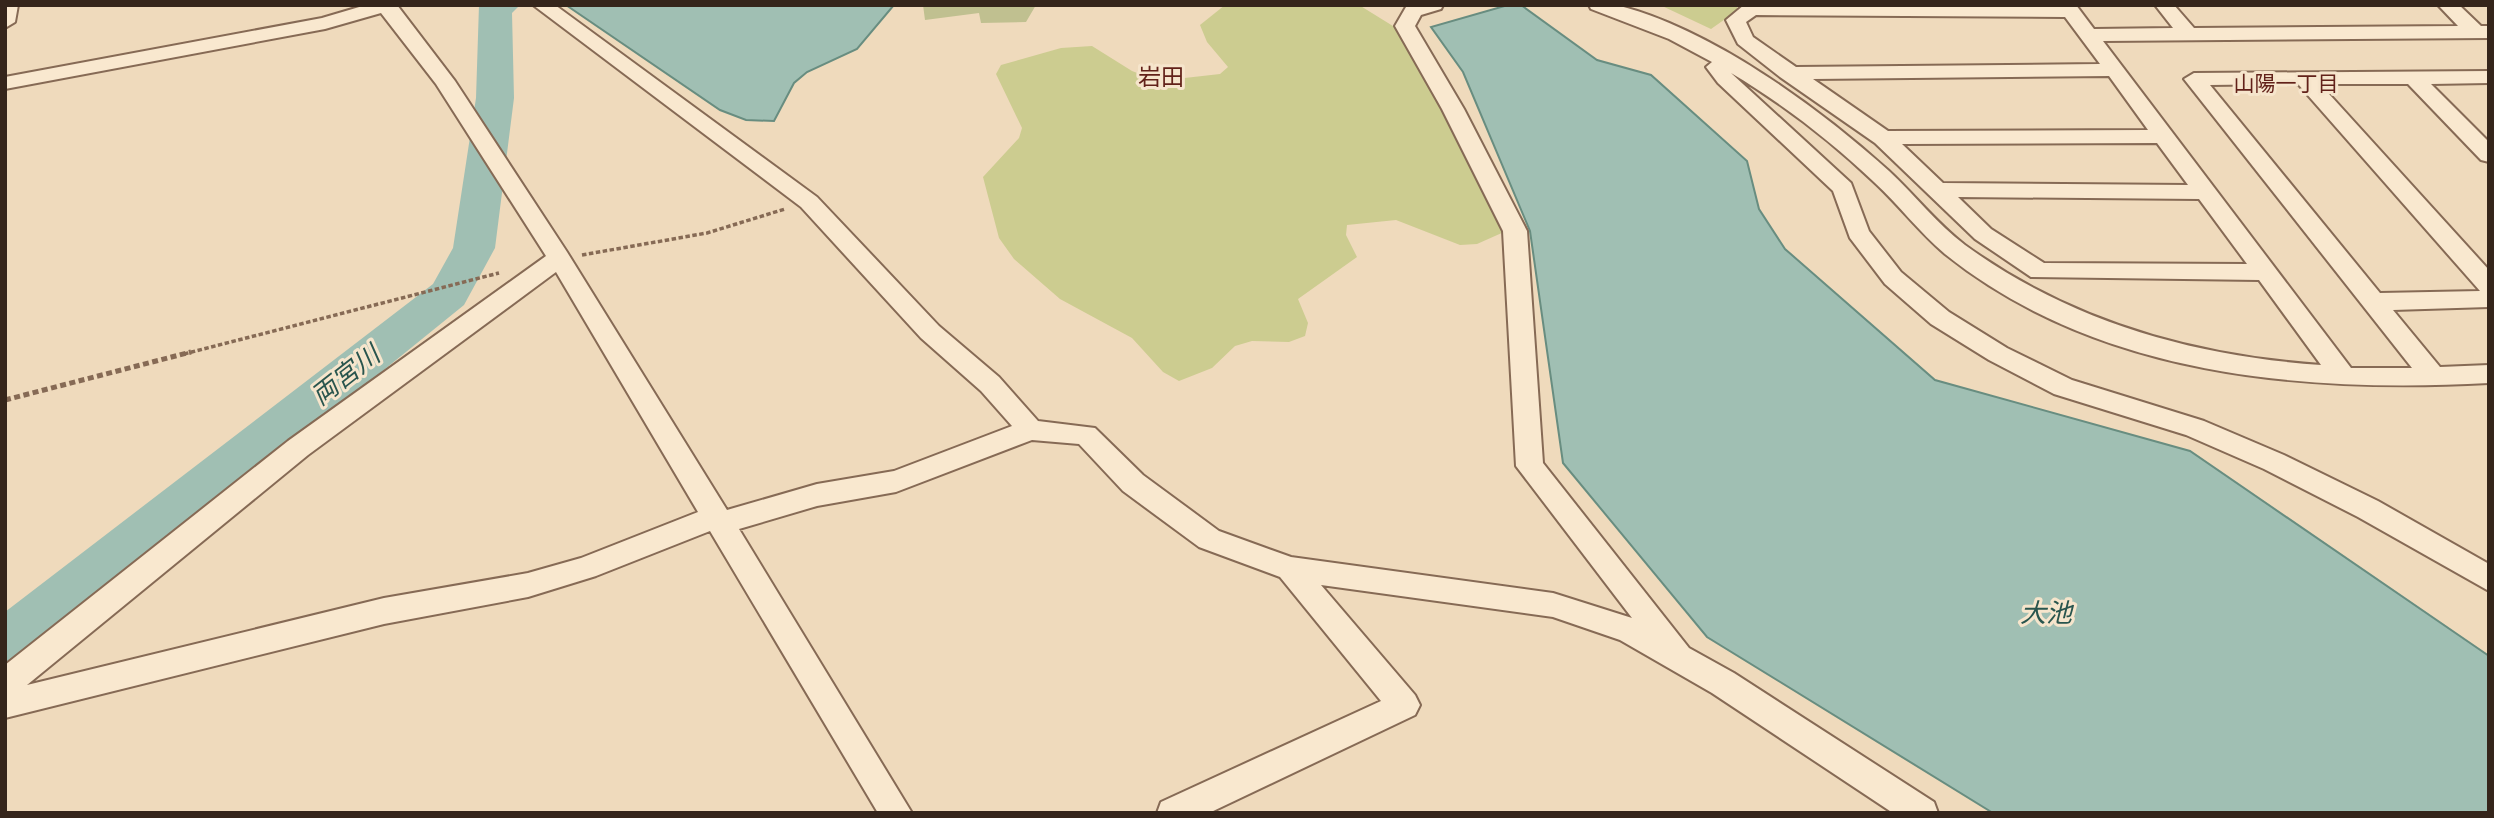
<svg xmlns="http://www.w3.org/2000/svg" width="2494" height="818" font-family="Spectral,'Noto Sans JP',serif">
  <rect width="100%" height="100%" fill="#efdabc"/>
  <path fill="#cccc90" d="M1225,5H1359L1401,31L1504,232L1477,244L1460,245L1396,220L1347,225L1346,235L1357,257L1298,299L1308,323L1305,336L1289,342L1252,341L1235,346L1212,368L1179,381L1163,372L1132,338L1060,299L1014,259L999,238L983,177L1019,138L1022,128L996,74L1001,65L1061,48L1092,46L1132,71L1158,81L1220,74L1228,67L1207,42L1200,25Z
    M1660,5H1736L1738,10L1711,29Z"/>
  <path fill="#c0c090" d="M923,5H1036L1026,22L981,23L979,13L925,20Z"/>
  <path fill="#a0bfb3" stroke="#688d80" stroke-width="2" d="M566,5H894L857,49L807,72L794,83L774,121L746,120L720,110Z
    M1508,5H1521L1597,60L1651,75L1747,161L1759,209L1785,249L1935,380L2190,451L2489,656V813H1993L1707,637L1563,463L1530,231L1463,72L1431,27Z"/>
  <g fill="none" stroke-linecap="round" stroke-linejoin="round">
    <path fill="#a0bfb3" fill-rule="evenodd" d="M479,5H520L512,13L514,98L495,248L464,305L24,661L5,667V612L433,284L453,248L476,98Z"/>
    <defs>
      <path id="minor" d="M5,5H18L15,22L5,28Z
        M366,5H397L455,81L567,252L727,510L817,484L894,471L1012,426L981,391L921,338L801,207L533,5H555L817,197L939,326L999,377L1038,421L1095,428L1143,475L1219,531L1291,557L1553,593L1632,618L1516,466L1503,231L1442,109L1395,26L1406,7L1443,5L1441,9L1421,15L1415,26L1464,109L1527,231L1543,463L1689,648L1734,673L1934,802L1938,813H1893L1712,693L1620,640L1553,617L1321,585L1415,695L1420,705L1415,715L1209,813H1157L1161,802L1381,701L1280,577L1199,547L1123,491L1079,444L1032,440L896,492L817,506L739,529L912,813H878L710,531L596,576L528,597L384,624L5,718V665L288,441L546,256L436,84L381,13L325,29L5,89V77L322,18ZM556,272L698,512L581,558L528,573L384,598L27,685L308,455Z
        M1589,5C1599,5 1610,4 1620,6C1713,30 1819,108 1889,171C1915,195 1937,224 1965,245C2071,322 2193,356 2321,365L2259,280L2031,277L1975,239L1875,143L1780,77L1738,44L1726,20L1744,5H2076L2094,29L2173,28L2155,5H2174L2194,28L2458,26L2438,5H2459L2481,26H2489V38L2103,41L2351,368H2412L2184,79L2194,73L2489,71V83L2431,84L2489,142V162L2481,160L2408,84H2320L2489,270V307L2393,310L2440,367L2489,365V383C2303,393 2097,376 1945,254C1919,232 1899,205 1874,182C1831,141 1783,104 1731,73L1851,183L1869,231L1901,272L1949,312L2007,348L2072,380L2204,421L2284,455L2378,501L2489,564V591L2358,517L2264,469L2186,435L2054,394L1989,360L1931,324L1885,284L1850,238L1833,191L1718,83L1706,67L1712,62L1669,39L1591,9ZM1756,15L2065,17L2100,64L1796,67L1753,37L1746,22ZM2109,76L2148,130L1888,131L1813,79ZM2298,84L2480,291L2380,293L2210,85ZM2157,143L2188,185L1943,183L1902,144ZM1958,197L2199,199L2247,264L2044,263L1991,229Z"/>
    </defs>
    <use href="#minor" stroke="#866a55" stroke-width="4"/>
    <path stroke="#866a55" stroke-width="3.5" stroke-dasharray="4.5 2.5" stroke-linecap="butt" d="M582,255L707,233L785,209
      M184,354L499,273"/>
    <path stroke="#866a55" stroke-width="5" stroke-dasharray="6 3.5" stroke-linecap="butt" d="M5,400L191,352"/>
    <use href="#minor" fill="#f9e8cf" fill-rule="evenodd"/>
  </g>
  <g text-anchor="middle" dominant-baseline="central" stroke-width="6" stroke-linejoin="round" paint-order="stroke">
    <g font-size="21" fill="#622119" stroke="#f6e5cc">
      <text x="2286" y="85">山陽一丁目</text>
    </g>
    <g font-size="23" fill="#622119" stroke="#f6e5cc">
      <text x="1161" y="78">岩田</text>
    </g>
    <g font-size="26" font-style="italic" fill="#29554e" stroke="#f6e5cc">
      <text transform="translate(346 376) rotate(-38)">両宮川</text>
      <text x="2046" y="614">大池</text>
    </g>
  </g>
  <rect width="2494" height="818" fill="none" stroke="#35251b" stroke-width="14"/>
</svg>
